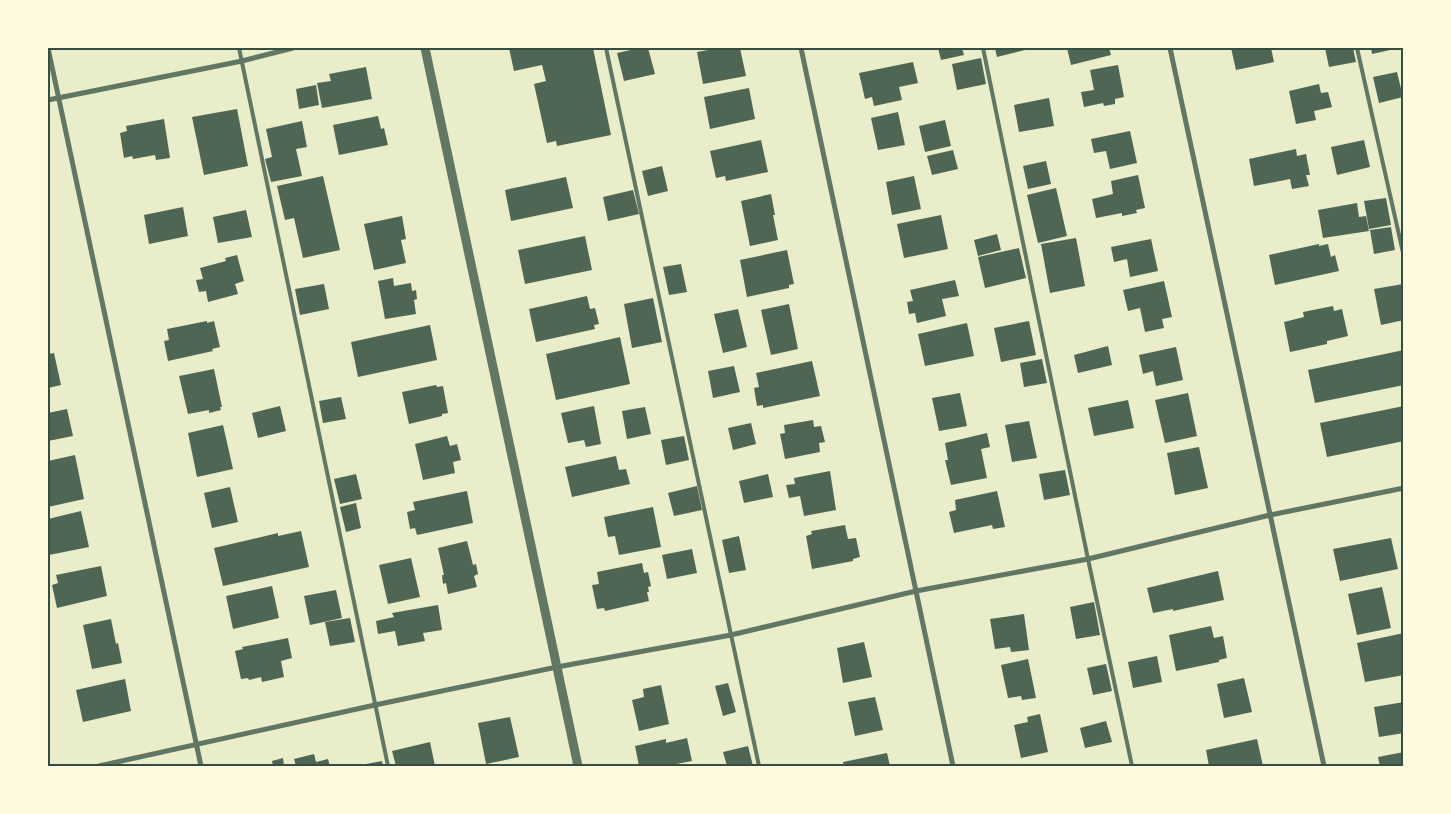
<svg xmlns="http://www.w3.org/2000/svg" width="1451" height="814" font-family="'Source Sans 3',sans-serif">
  <rect width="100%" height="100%" fill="#e9edc9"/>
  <path fill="#4f6655" d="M509,48H593L611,135L557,146L556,141L547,143L534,84L546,81L542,65L514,71Z
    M640,48H648L655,74L624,81L617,53Z
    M719,48H740L746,76L703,84L697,52Z
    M938,48H962L964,55L941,60Z
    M995,48H1033L997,57Z
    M1067,48H1109L1111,55L1071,65Z
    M1231,48H1271L1274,62L1236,70Z
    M1325,48H1353L1356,62L1329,67Z
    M1371,48H1399L1372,54Z
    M981,58L986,84L957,90L952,64Z
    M913,62L918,83L899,87L902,100L874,106L872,97L865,99L859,73Z
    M1118,65L1124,97L1115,99V104L1104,106L1103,103L1084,107L1081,92L1094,90L1090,70Z
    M366,67L372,99L322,108L317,83L331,81L329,74Z
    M1397,72L1403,97L1379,103L1373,77Z
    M1319,84L1321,93L1328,92L1332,107L1314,111L1316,120L1296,124L1289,91Z
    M316,85L319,105L299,109L296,89Z
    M749,88L755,119L710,129L704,97Z
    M1049,98L1054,126L1019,132L1014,105Z
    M237,109L248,166L204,175L192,117Z
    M898,112L905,145L878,150L871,118Z
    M378,116L381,129L384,128L388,145L339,155L333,125Z
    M164,119L170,158L156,160L155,155L133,159L132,156L124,158L120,133L127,131L126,126Z
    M945,120L951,146L925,152L919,126Z
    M302,121L307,147L296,149L302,176L271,182L265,159L272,157L266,129Z
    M1130,131L1137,163L1110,169L1106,151L1094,153L1091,139Z
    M761,140L768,172L726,181L725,176L716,178L710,151Z
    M1364,140L1370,167L1337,175L1331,147Z
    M1296,149L1297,156L1306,154L1310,175H1306L1309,186L1292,189L1290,179L1254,186L1249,159Z
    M953,150L958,169L932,175L927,156Z
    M1046,161L1051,184L1028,189L1023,166Z
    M662,166L668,191L648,196L642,171Z
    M1138,175L1145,208L1136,210L1137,213L1122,216V213L1096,218L1092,199L1113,194L1111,181Z
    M323,176L340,250L303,258L294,218L285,220L277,186Z
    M914,176L921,209L892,215L886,182Z
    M566,177L573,208L511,221L505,190Z
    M1056,188L1067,236L1038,243L1027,195Z
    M633,190L639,214L608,221L603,197Z
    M771,194L775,215H773L778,240L750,246L741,201Z
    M1386,198L1391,225L1369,229L1364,201Z
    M1357,203L1359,217L1366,216L1369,231L1323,238L1318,210Z
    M183,207L188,236L149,244L144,215Z
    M246,210L252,237L218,243L213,217Z
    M941,215L948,249L904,258L897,224Z
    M402,216L406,239L401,240L406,263L374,270L364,224Z
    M1391,227L1395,250L1374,254L1370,230Z
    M997,234L1001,250L978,256L974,240Z
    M585,236L592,270L525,284L518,250Z
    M1076,238L1085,286L1050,293L1041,244Z
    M1151,239L1158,271L1130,277L1127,259L1114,262L1111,247Z
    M1319,244V246L1328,244L1331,257L1335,255L1339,271L1275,285L1269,255Z
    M1019,248L1026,278L985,288L978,257Z
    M787,250L794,284L789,285V288L747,297L740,260Z
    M237,255L244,281L235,284L238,294L208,302L206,291L199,292L196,280L203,279L200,268L226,261L225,258Z
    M681,264L687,292L669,295L663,267Z
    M393,278L394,286L411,283L412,291L416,290L417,299L414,300L416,314L385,319L378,281Z
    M955,280L959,296L942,299L946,316L917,323L915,313L909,314L907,302L913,301L910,290Z
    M1164,281L1172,317L1162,319L1164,328L1145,332L1140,308L1128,311L1123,290Z
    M324,284L329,309L300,315L295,289Z
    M1403,284L1404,320L1381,325L1374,289Z
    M587,296L590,309L595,308L599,324L594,325L595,329L536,342L529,309Z
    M653,298L662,342L632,348L624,304Z
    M789,304L798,349L771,355L761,310Z
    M1333,306L1334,311L1342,309L1348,336L1327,341V344L1290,352L1284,322L1304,317L1303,312Z
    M738,309L747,347L723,353L714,314Z
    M207,321V323L214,321L220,347L212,349L213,351L168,361L164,341L169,340L167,329Z
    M1029,321L1036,355L1001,362L994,328Z
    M967,323L974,356L925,366L918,334Z
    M430,325L437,360L358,377L351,342Z
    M620,337L630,384L556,400L546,354Z
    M1108,346L1112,365L1078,373L1074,355Z
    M1176,347L1183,380L1156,386L1153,371L1143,374L1139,355Z
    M1404,350V385L1315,403L1308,370Z
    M54,353L61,385L48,388V354Z
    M1042,359L1047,383L1024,387L1020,363Z
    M812,361L820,396L763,408V405L757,406L754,388L759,387L756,373Z
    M734,366L740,392L713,398L708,371Z
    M214,369L222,407H220L221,410L209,413V410L188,414L179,376Z
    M436,385L437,387L443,386L448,413L442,414V416L409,424L402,392Z
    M960,393L967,426L939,431L932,398Z
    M1188,393L1197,436L1165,443L1155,400Z
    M341,397L346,419L323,423L319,401Z
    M1128,400L1134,428L1094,436L1088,408Z
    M280,406L286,431L258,438L252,413Z
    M594,406L601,444L586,447L584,440L568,443L561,413Z
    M1404,406V441L1327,457L1320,423Z
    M645,407L651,434L627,439L622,411Z
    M67,409L73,436L48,441V413Z
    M813,420L814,427L821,426L825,442L819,443L820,452L785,459L780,434L785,433L784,425Z
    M1029,421L1037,458L1012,462L1005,425Z
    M751,423L756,444L733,450L728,428Z
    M223,425L233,469L197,477L188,433Z
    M987,433L990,447L981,449L987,478L951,485L945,460H948L945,443Z
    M447,436L450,446L457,444L461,460L453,462L455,473L423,480L415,444Z
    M684,436L689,460L666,465L661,440Z
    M1199,447L1208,488L1175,495L1167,453Z
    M75,455L84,499L48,507V461Z
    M616,456L619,470L626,469L630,484L572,497L565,467Z
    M1065,470L1070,495L1044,500L1039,474Z
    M830,471L836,510L804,516L800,496L789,498L786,485L795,484L794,478Z
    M356,474L362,499L340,504L334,479Z
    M768,474L773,497L744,503L739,481Z
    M697,486L702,510L674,516L668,493Z
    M230,487L238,522L212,528L204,493Z
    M467,491L473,523L417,535L415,528L410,529L407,512L415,510L413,502Z
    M997,491L1005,527L993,529L992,525L954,533L949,512L956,510L955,500Z
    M356,503L361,528L346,532L340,507Z
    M653,507L661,547L619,555L615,536L608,537L604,517Z
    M81,511L89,547L49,555L48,548V519Z
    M845,525L848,539L856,538L860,557L853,559V561L812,569L806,536L812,534L811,531Z
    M301,531L309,567L223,586L214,548L278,533V536Z
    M739,536L746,570L729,573L722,540Z
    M1391,538L1398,569L1340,581L1333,549Z
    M467,541L473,565L476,564L478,574L474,576L477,587L448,594L446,583L443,584L442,575H444L438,548Z
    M692,549L697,573L667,579L662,555Z
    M411,558L420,597L388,604L379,565Z
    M642,563L644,573L648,572L651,586L648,587L649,592H647L649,601L605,611L604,608L597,609L592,585L599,584L597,572Z
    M101,566L107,596L57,608L52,585L58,583L56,575Z
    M1218,571L1224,600L1173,611V609L1153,613L1147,588Z
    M272,586L279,618L233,629L226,596Z
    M1382,587L1391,628L1357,635L1348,594Z
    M336,590L342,618L310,625L304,596Z
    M1094,602L1100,635L1076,639L1070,607Z
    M438,605L442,630L423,633L425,641L398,646L395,631L378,634L376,621L394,617L392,613Z
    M1024,614L1029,650L1011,652L1010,647L995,649L990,619Z
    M350,618L355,642L330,646L325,622Z
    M111,619L116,644L118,643L122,663L92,669L83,625Z
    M1211,626L1214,638L1223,636L1227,658L1219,660V662L1176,671L1169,635Z
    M1404,633V675L1365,682L1357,643Z
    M288,638L292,658L281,661L284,677L262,682L261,677L249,680L248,678L241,679L235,651L243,649L242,647Z
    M864,642L872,677L843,683L837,648Z
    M1157,656L1162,682L1133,688L1128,662Z
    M1028,659L1036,698L1022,700L1021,696L1008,698L1001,665Z
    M1106,664L1112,691L1093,695L1087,668Z
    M1244,678L1252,712L1224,718L1217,684Z
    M125,679L131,711L83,722L76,690Z
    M728,683L736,712L723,716L715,686Z
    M661,685L669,724L639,731L632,700L644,697L643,689Z
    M875,697L883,730L855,736L848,702Z
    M1404,702V733L1379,737L1374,707Z
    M1040,714L1048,752L1021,758L1014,725L1028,722L1027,717Z
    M510,717L519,757L486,764L478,723Z
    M1106,721L1112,742L1085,748L1080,728Z
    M687,738L692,761L671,765L672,766H639L635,746L666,739V743Z
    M1257,739L1263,766H1209L1206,750Z
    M430,742L435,766H396L392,751Z
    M748,746L753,766H727L723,752Z
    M1404,752V766H1380L1378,757Z
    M887,753L890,766H844L843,762Z
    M314,754L316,762L328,759L330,766H296L294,759Z
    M283,758L284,766H273L272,761Z
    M382,761L383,766H367L366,764Z"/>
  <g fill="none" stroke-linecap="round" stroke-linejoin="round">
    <path stroke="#617663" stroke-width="4" d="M239,48L388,766
      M606,48L759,766
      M983,48L1088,559L1132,766
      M1357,48L1404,257"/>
    <path stroke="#617663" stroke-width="5" d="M48,48L201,766
      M801,48L953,766
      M1170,48L1324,766
      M48,100L242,61L293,48
      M99,766L375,705L557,667L731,635L916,591L1088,559L1270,515L1404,488"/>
    <path stroke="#617663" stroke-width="9" d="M425,48L578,766"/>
  </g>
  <rect width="1451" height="814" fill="none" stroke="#fefae0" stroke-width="98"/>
  <rect x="49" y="49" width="1353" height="716" fill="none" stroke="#344e41" stroke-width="2"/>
</svg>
